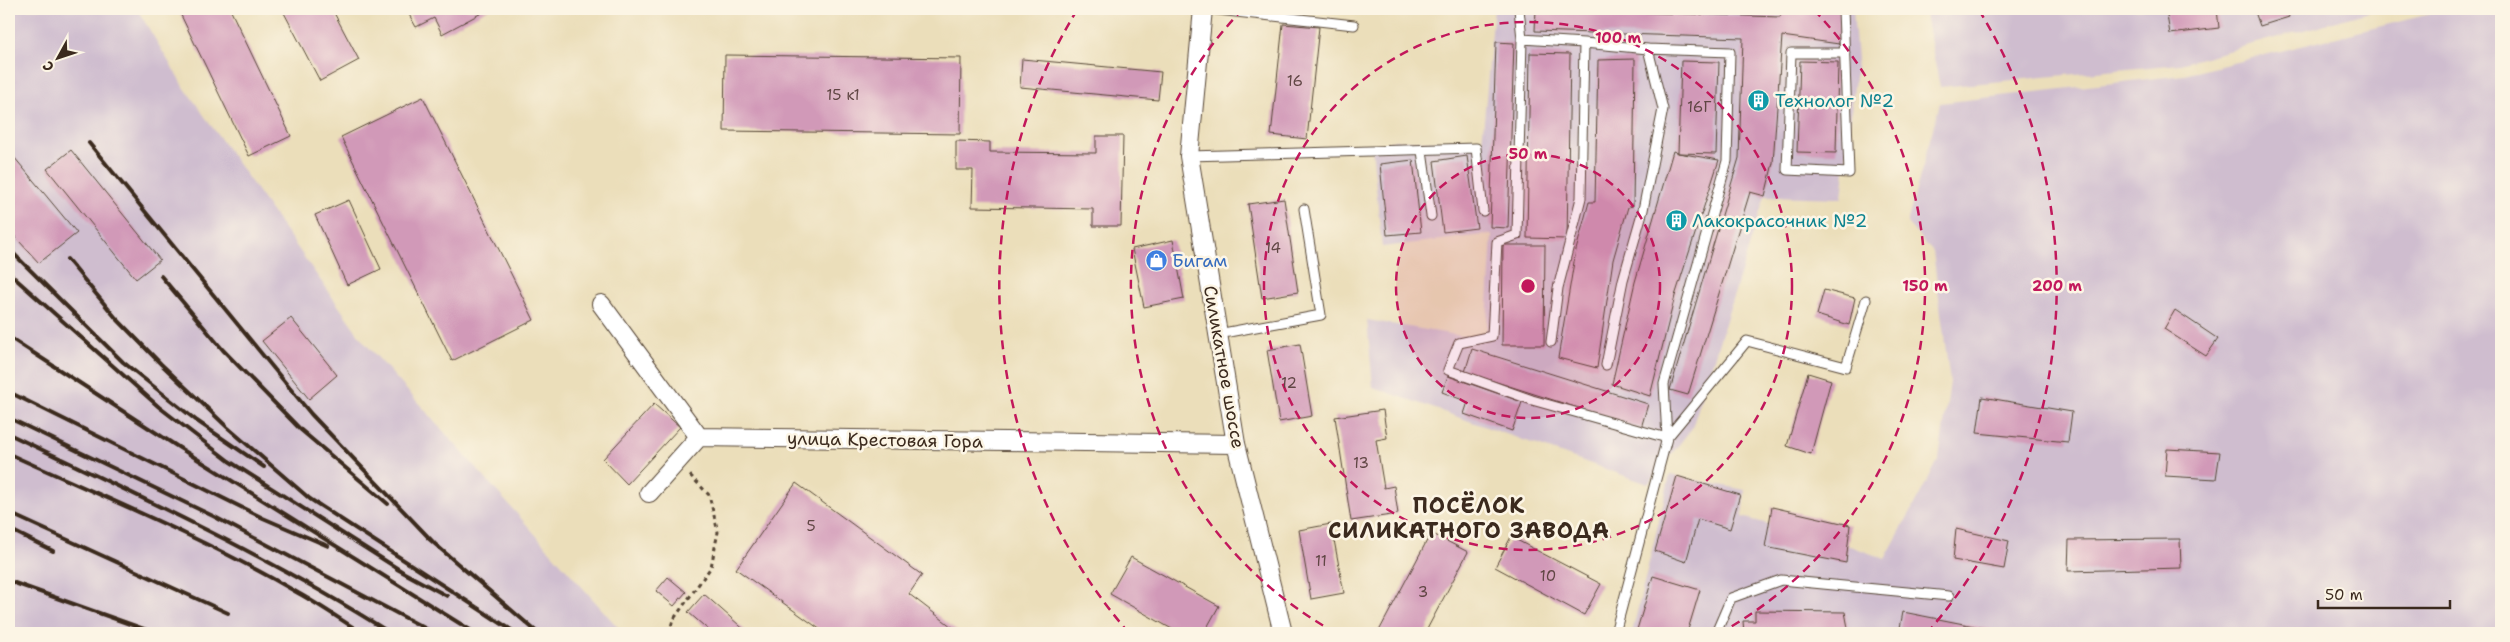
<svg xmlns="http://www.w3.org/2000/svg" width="2510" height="642" font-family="'Shantell Sans',sans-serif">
  <rect width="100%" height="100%" fill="#fcf5e5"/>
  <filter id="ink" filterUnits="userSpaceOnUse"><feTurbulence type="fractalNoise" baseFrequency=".02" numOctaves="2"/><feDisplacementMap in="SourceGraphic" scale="10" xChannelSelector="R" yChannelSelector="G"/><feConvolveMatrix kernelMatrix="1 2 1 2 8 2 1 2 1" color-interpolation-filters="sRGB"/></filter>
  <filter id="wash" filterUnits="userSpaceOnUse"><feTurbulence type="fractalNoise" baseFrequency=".0096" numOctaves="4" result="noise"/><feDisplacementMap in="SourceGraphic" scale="20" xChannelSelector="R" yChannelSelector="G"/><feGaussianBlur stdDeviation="1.12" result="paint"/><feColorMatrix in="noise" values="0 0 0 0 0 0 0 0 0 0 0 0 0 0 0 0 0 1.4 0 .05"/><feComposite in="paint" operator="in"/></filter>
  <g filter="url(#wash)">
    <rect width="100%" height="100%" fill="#ebdeba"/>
    <path fill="#cfbdcf" d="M9,9H137L184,87L364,342L623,633H9Z
      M1494,9H1853L1857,59L1842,198L1765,196L1692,428L1648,484L1373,387L1367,320L1486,340L1492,234L1382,247L1372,147L1396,140L1482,143Z
      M1924,9H2380L2180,64L1940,87Z
      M2450,9H2501V633H1632L1670,475L1745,490L1742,517L1853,547L1885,559L1939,459L1950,382L1933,252L1907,223L1940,103L2184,75Z"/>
    <g id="blocks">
      <path fill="#d199b8" d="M178,9H230L291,136L249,156Z
        M282,9H332L359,60L320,81Z
        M406,9H489L442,34L434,18L416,27Z
        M1536,9L1780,17L1782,9H1840L1839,44L1782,36L1773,163L1765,196L1750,192L1688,395L1670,390L1739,158L1743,38L1535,31Z
        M2166,9H2217L2219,28L2170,34Z
        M2254,9H2287L2289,17L2260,26Z
        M1283,24L1319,27L1307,139L1271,135Z
        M1496,42L1514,43L1508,228L1490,227Z
        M1530,53L1570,54L1567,239L1527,238Z
        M725,55L961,58L960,134L724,131Z
        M1022,59L1161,72L1158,100L1020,87Z
        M1635,59L1633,206L1628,207L1613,260L1597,368L1558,358L1576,250L1589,202H1595L1598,60Z
        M1681,61L1719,62L1716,154L1678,153L1719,160L1675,296L1650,396L1612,384L1635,282L1673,151L1678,153Z
        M1800,61L1838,62L1836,153L1797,152Z
        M423,97L534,320L452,361L341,137Z
        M1096,136H1123L1121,226H1093V209L972,207L973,170H956V141L990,142V152L1096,153Z
        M71,150L160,260L136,279L47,169Z
        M9,151L77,233L39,263L9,230Z
        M1467,156L1477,228L1443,232L1434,161Z
        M1413,160L1421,232L1387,235L1380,164Z
        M1284,199L1298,292L1262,298L1248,204Z
        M349,200L381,269L347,285L315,215Z
        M1173,240L1184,299L1144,307L1132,249Z
        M1503,245H1545L1544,345H1502Z
        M1824,290L1855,298L1849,325L1817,315Z
        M2175,310L2218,339L2206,356L2164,329Z
        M291,318L337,375L309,399L262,341Z
        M1300,344L1312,416L1279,422L1267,350Z
        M1472,349L1648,404L1641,428L1465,372Z
        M1808,373L1831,380L1811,454L1787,446Z
        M1448,376L1522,402L1512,431L1464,414L1468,402L1442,392Z
        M1982,397L2072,412L2068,442L1977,433Z
        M654,404L680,427L627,484L603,459Z
        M1383,410L1387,438L1376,440L1384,488L1394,486L1398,514L1351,521L1335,417Z
        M2167,449L2220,452L2216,479L2165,476Z
        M1677,476L1740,495L1730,529L1698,519L1686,562L1655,551Z
        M796,483L922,575L909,594L960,633H825L736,569Z
        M1772,507L1850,525L1846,563L1765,547Z
        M1331,524L1344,593L1311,599L1299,530Z
        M1956,529L2009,541L2004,569L1953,560Z
        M1431,533L1468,552L1425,633H1383L1379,631Z
        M1511,537L1601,584L1584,615L1495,567Z
        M2180,539L2181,568L2068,571L2069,540Z
        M1131,557L1219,606L1204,633H1179L1110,594Z
        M1653,576L1700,590L1687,633H1636Z
        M668,577L686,592L674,606L656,591Z
        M704,594L748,633H712L688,612Z
        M1755,611L1845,612L1849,633H1744L1743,621H1755Z
        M1903,612L2004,632V633H1899Z"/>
    </g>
  </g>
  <g filter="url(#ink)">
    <use href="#blocks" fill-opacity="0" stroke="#554535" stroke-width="1"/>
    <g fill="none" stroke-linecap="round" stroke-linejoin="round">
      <defs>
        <path id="lane" d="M1209,9L1354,25
          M1519,9L1522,39L1517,235L1497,242L1492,336L1459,343L1448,370L1532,400L1667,438L1664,384L1727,161L1730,52L1648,49
          M1843,9L1849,173L1787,170L1791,53H1845
          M1522,39L1584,43L1581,198L1558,288L1551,342
          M1584,43L1648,49L1663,109L1643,210L1623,280L1606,365
          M1422,151L1431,216
          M1189,156L1476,148L1483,211
          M1218,334L1321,315L1304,209
          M1615,633L1667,438L1747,341L1846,367L1866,300
          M1716,633L1731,598L1781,580L1949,596"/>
        <path id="street" d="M1203,9L1189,156L1236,444L1283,633
          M601,304L699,437L1236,444
          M649,493L699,437"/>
      </defs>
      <use href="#lane" stroke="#554535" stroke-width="11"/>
      <use href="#street" stroke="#554535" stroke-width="20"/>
      <path stroke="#554535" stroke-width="3" stroke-dasharray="4 4" stroke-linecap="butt" d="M669,633L673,620L711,567L718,532L709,495L688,473"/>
      <use href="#lane" stroke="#fff" stroke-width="9"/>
      <use href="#street" stroke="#fff" stroke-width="18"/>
      <path stroke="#3b2a1e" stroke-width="4" d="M89,143L311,414L434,543
        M9,249L123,362L197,421L264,467
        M67,259L116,318L161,364L227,427L310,499L516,633
        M9,273L159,407L229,461L403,572
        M161,276L223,350L301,430L388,504
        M9,337L178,447L475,633
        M9,392L263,518L328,546
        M9,418L213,516L434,633
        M9,434C138,496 269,556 390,633
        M9,454C106,498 206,539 298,593C320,605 341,620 362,633
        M9,513L228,613
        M9,529L53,551
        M428,538L538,633
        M397,569L447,596
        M9,581L155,633"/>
    </g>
  </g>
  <circle cx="1528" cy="286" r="132" fill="#c2185b" fill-opacity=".12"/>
  <g fill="none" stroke="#c2185b" stroke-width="2.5" stroke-dasharray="9 6">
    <circle cx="1528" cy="286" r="132"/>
    <circle cx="1528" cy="286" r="264"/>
    <path d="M1336 633A397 397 0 0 1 1242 10M1814 10A397 397 0 0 1 1720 633"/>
    <path d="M1129 633A529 529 0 0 1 1077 10M1979 10A529 529 0 0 1 1927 633"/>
  </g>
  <defs>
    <symbol id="building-disc" viewBox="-11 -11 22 22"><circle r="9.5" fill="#0f9aa8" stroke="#fcf5e5"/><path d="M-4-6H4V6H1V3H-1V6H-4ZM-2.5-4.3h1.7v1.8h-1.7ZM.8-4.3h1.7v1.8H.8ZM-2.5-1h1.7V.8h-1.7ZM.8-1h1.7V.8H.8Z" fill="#fff"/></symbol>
    <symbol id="shop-disc" viewBox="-11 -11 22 22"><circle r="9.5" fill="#3f7fe0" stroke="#fcf5e5"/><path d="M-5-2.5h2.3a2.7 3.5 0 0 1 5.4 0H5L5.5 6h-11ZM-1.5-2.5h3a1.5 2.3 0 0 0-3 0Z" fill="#fff"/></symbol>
  </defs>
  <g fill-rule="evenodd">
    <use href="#building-disc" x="1746" y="88" width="25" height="25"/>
    <use href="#building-disc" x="1664" y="208" width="25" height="25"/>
    <use href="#shop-disc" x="1144" y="248" width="25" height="25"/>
  </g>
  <g text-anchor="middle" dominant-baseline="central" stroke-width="5" stroke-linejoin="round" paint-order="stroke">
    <g font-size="15" fill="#604644">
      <text x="1295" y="81">16</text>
      <text x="843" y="95">15 к1</text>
      <text x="1699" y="107">16Г</text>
      <text x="1273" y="248">14</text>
      <text x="1289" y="383">12</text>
      <text x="1361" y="463">13</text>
      <text x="811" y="526">5</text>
      <text x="1321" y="561">11</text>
      <text x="1548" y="576">10</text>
      <text x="1423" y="592">3</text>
    </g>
    <g font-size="18" fill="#0d838f" stroke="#fcf5e5" text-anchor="start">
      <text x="1775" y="101">Технолог №2</text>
      <text x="1692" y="221">Лакокрасочник №2</text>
    </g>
    <g font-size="18" fill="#366cbe" stroke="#fcf5e5" text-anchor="start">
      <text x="1172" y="261">Бигам</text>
    </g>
    <g font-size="18" fill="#3b2a1e" stroke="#fcf5e5">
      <text transform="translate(1224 367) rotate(80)">Силикатное шоссе</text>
      <text transform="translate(885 440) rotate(1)">улица Крестовая Гора</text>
    </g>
    <g font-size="22" font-weight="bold" letter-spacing="1" fill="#3b2a1e" stroke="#fcf5e5">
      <text x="1469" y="505">ПОСЁЛОК<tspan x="1469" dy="25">СИЛИКАТНОГО ЗАВОДА</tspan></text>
    </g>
  </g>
  <circle cx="1528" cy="286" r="8" fill="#c2185b" stroke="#fcf5e5" stroke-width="2.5"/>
  <g font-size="15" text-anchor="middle" font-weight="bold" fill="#c2185b" stroke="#fcf5e5" stroke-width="5" stroke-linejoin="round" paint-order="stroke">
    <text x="1618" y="43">100 m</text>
    <text x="1528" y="159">50 m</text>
    <text x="1925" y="291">150 m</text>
    <text x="2057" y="291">200 m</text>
  </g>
  <rect width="2510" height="642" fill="none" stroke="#fcf5e5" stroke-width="30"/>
  <g transform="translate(58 58) rotate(230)" stroke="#fcf5e5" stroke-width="4" paint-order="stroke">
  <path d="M0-4L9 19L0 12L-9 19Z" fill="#3b2a1e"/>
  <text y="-8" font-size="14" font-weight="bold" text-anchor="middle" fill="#3b2a1e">С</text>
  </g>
  <path d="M2318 600v8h132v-8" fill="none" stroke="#3b2a1e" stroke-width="2.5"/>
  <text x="2325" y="600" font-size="15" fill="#3b2a1e" stroke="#fcf5e5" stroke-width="4" paint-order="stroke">50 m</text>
</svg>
